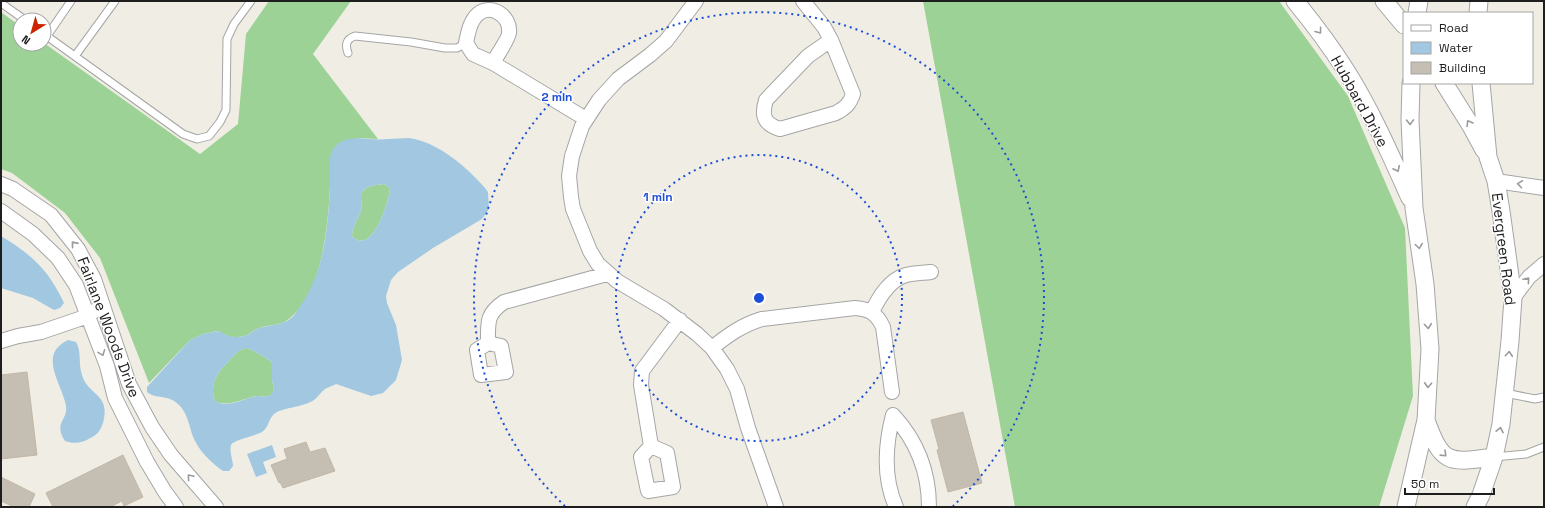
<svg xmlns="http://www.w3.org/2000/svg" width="1545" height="508" font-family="'Space Grotesk',sans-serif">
  <rect width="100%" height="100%" fill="#f0eee4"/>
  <path fill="#9dd296" d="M269,1H351L313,54L378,139L357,138L331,156C330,203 328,288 289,319C281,326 269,324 260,328C255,329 251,333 247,335C236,339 227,337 218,331L203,334L190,340L149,383L100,258L65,213L12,173L1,169V12L20,26V44L44,43L200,154L238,124L246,34Z
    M923,1H1279L1348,96L1405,228L1413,396L1379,507H1015Z
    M384,184L390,188C389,202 372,257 352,236C352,225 361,217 362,206C362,200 359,196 363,191C368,185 377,185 384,184Z
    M245,348C250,348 269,359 272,363V380L274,389C273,392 272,395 268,396C265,397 261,396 258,396C244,398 229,408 215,401C209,384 217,373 228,362C233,356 237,351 245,348Z"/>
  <path fill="#a1c7e1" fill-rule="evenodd" d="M357,138C368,139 378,140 388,139C395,139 402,138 409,138C438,142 467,167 485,188L488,192L489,209L482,219L433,248L398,272L391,280L386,296L387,303L396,325L402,360L396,380L383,393L371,396L336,384C333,386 328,387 325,389C321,392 318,397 314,400C304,407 280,408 274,414C268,420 269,427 262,432C255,436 233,440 231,445C229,451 233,460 233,466L229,471H223C210,462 197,449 192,434C189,424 187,414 180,406C168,393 156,400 147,392V387L190,340L203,334L219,331C228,337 236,339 247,335C252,333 255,329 260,328C269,325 279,325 287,321C293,318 297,311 301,305C324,272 328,227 330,188C330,177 327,159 333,149C339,140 348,139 357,138ZM384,184L390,188C389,202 372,257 352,236C352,225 361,217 362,206C362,200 359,196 363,191C368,185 377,185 384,184ZM245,348C250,348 269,359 272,363V380L274,389C273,392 271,395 268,396C265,397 261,396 258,396C244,398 229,409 215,401C209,384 217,373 228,362C233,356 237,351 245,348Z
    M1,236C32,255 48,269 64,303L60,308L54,310L33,298L1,288Z
    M68,340L76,342C82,352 78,364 82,375C88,396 111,393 103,423C101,428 99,433 94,436C84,442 77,445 65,441C53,422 68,421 66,406C62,383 37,355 68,340Z
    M272,445L276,457L263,462L267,473L256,477L247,454Z"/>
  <path fill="#c4beb3" stroke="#c3b7a5" d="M27,372L37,455L1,459V375Z
    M963,412L982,483L948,492L937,450L939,449L931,420Z
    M306,442L310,452L325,448L335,471L283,488L280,482L279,483L271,465L287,459L284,449Z
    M123,455L143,497L124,506L122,501L110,507H53L46,493Z
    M1,477L35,494L29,507H14L1,501Z"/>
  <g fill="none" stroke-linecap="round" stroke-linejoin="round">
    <defs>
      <path id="service" d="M1,3L25,20
        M44,34L183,134L197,139L209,136L220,122L226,110L227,39L234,24L251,1
        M47,36L71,1
        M348,53C345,45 346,39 355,36L411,42L445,48H457L466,43
        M75,56L115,1
        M1505,393L1535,399L1544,397
        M1494,457L1526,454L1544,447"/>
      <path id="minor" d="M696,1L666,41L650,55L618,79L599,100L582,126L572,156L569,176L571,197L573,209L590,251L598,264L617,281L664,309L697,334L712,348L727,369L737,389L748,428L776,507
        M803,1L824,27L831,40L853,94C850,104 845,108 836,113L780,129C764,124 761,116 766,100L808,56L831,40
        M493,63C496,57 509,38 509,33C511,16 491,3 478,14C470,21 468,33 466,43L473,54L493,63L586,119
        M1496,181L1544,188
        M1,184L13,189L51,215L78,249L94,279L129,384L152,427L171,455L216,507
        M1,211L33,234L58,258L76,285L107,366L115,398L147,462L165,492L176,507
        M1513,298L1529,277L1544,264
        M872,312C879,297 889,280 906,275C914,273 923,273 931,272
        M1,341L18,336L41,332L88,316L94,311
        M488,343L477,350L481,375L506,372L501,346L488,343C488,323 486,314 504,302L607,274
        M712,348C728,335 742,325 762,319L855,308C870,309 877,314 883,327L892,392
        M651,446L641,385L642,371L680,320
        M651,446L667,453L673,487L648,491L641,457Z
        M896,507C883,478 885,446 893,415C917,441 929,472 929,507"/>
      <path id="tertiary" d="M1295,1C1314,24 1331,47 1347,72C1372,112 1391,156 1410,198
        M1384,1L1404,25
        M1417,13L1419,1
        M1478,13L1479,1
        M1444,83L1471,126L1484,150
        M1426,420C1442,465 1449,463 1494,457
        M1406,507L1426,420L1430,349L1425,284L1414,208L1410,120L1411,83
        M1475,507L1481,495L1494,457L1501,424L1510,341L1513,298L1501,211L1496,181L1488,157L1481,83"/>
    </defs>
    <use href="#service" stroke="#a5a5a5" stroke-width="9"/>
    <use href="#minor" stroke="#a5a5a5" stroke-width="16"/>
    <use href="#tertiary" stroke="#a5a5a5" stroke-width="19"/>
    <use href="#service" stroke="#fff" stroke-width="7"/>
    <use href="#minor" stroke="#fff" stroke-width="14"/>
    <use href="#tertiary" stroke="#fff" stroke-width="17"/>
  </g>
  <defs><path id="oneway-chevron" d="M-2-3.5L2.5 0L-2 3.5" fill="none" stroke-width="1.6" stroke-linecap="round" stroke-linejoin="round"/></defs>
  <g stroke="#9a9a9a">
    <use href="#oneway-chevron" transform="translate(1319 31) rotate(53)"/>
    <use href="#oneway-chevron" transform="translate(1410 122) rotate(89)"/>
    <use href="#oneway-chevron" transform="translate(1469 123) rotate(-121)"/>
    <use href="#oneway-chevron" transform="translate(1397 169) rotate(64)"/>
    <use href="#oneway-chevron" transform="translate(1520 184) rotate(-172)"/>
    <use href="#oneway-chevron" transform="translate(74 244) rotate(-129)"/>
    <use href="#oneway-chevron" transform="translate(1419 246) rotate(82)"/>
    <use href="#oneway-chevron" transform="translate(1527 280) rotate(-50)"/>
    <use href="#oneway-chevron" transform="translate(1428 326) rotate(85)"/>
    <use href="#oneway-chevron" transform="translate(102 353) rotate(69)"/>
    <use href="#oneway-chevron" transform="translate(1509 354) rotate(-85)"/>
    <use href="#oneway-chevron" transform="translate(1428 385) rotate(93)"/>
    <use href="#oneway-chevron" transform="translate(1500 430) rotate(-78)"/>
    <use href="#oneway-chevron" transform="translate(1444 454) rotate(44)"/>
    <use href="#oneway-chevron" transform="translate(190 477) rotate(-130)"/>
  </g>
  <g fill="none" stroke="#1d4ed8" stroke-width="2" stroke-dasharray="2 4">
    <circle cx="759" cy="298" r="143"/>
    <path d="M565 506A285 285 0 1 1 953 506"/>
  </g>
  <g text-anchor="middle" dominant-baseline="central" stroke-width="3" stroke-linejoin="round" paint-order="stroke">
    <g font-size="15" fill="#1e1e1e" stroke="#fff">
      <text transform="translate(1360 101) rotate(61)">Hubbard Drive</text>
      <text transform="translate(1504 249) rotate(83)">Evergreen Road</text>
      <text transform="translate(109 327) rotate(69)">Fairlane Woods Drive</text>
    </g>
  </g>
  <circle cx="759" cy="298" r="6" fill="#1d4ed8" stroke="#fff" stroke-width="2"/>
  <g font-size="12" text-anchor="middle" font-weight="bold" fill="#1d4ed8" stroke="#fff" stroke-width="3" stroke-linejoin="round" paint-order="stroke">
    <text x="557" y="101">2 min</text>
    <text x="658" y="201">1 min</text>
  </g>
  <rect width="1545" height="508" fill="none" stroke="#1e1e1e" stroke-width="4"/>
  <rect x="1403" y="12" width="130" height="72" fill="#ffffff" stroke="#a5a5a5"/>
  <rect x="1411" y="25" width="20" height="6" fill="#ffffff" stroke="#a5a5a5"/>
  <text x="1439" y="32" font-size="12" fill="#1e1e1e">Road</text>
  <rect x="1411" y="42" width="20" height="12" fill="#a1c7e1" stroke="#a5a5a5"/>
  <text x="1439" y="52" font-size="12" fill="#1e1e1e">Water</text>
  <rect x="1411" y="62" width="20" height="12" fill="#c4beb3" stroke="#a5a5a5"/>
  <text x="1439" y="72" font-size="12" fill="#1e1e1e">Building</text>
  <g transform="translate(32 32) rotate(217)"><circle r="19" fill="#ffffff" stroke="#a5a5a5"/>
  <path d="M0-3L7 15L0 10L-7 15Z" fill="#cd2400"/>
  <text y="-6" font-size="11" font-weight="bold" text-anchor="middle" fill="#1e1e1e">N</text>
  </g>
  <path d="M1405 488v6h89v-6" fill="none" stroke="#1e1e1e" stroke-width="2"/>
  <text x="1411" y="488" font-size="12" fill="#1e1e1e" stroke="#ffffff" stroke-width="3" paint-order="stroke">50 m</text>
</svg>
